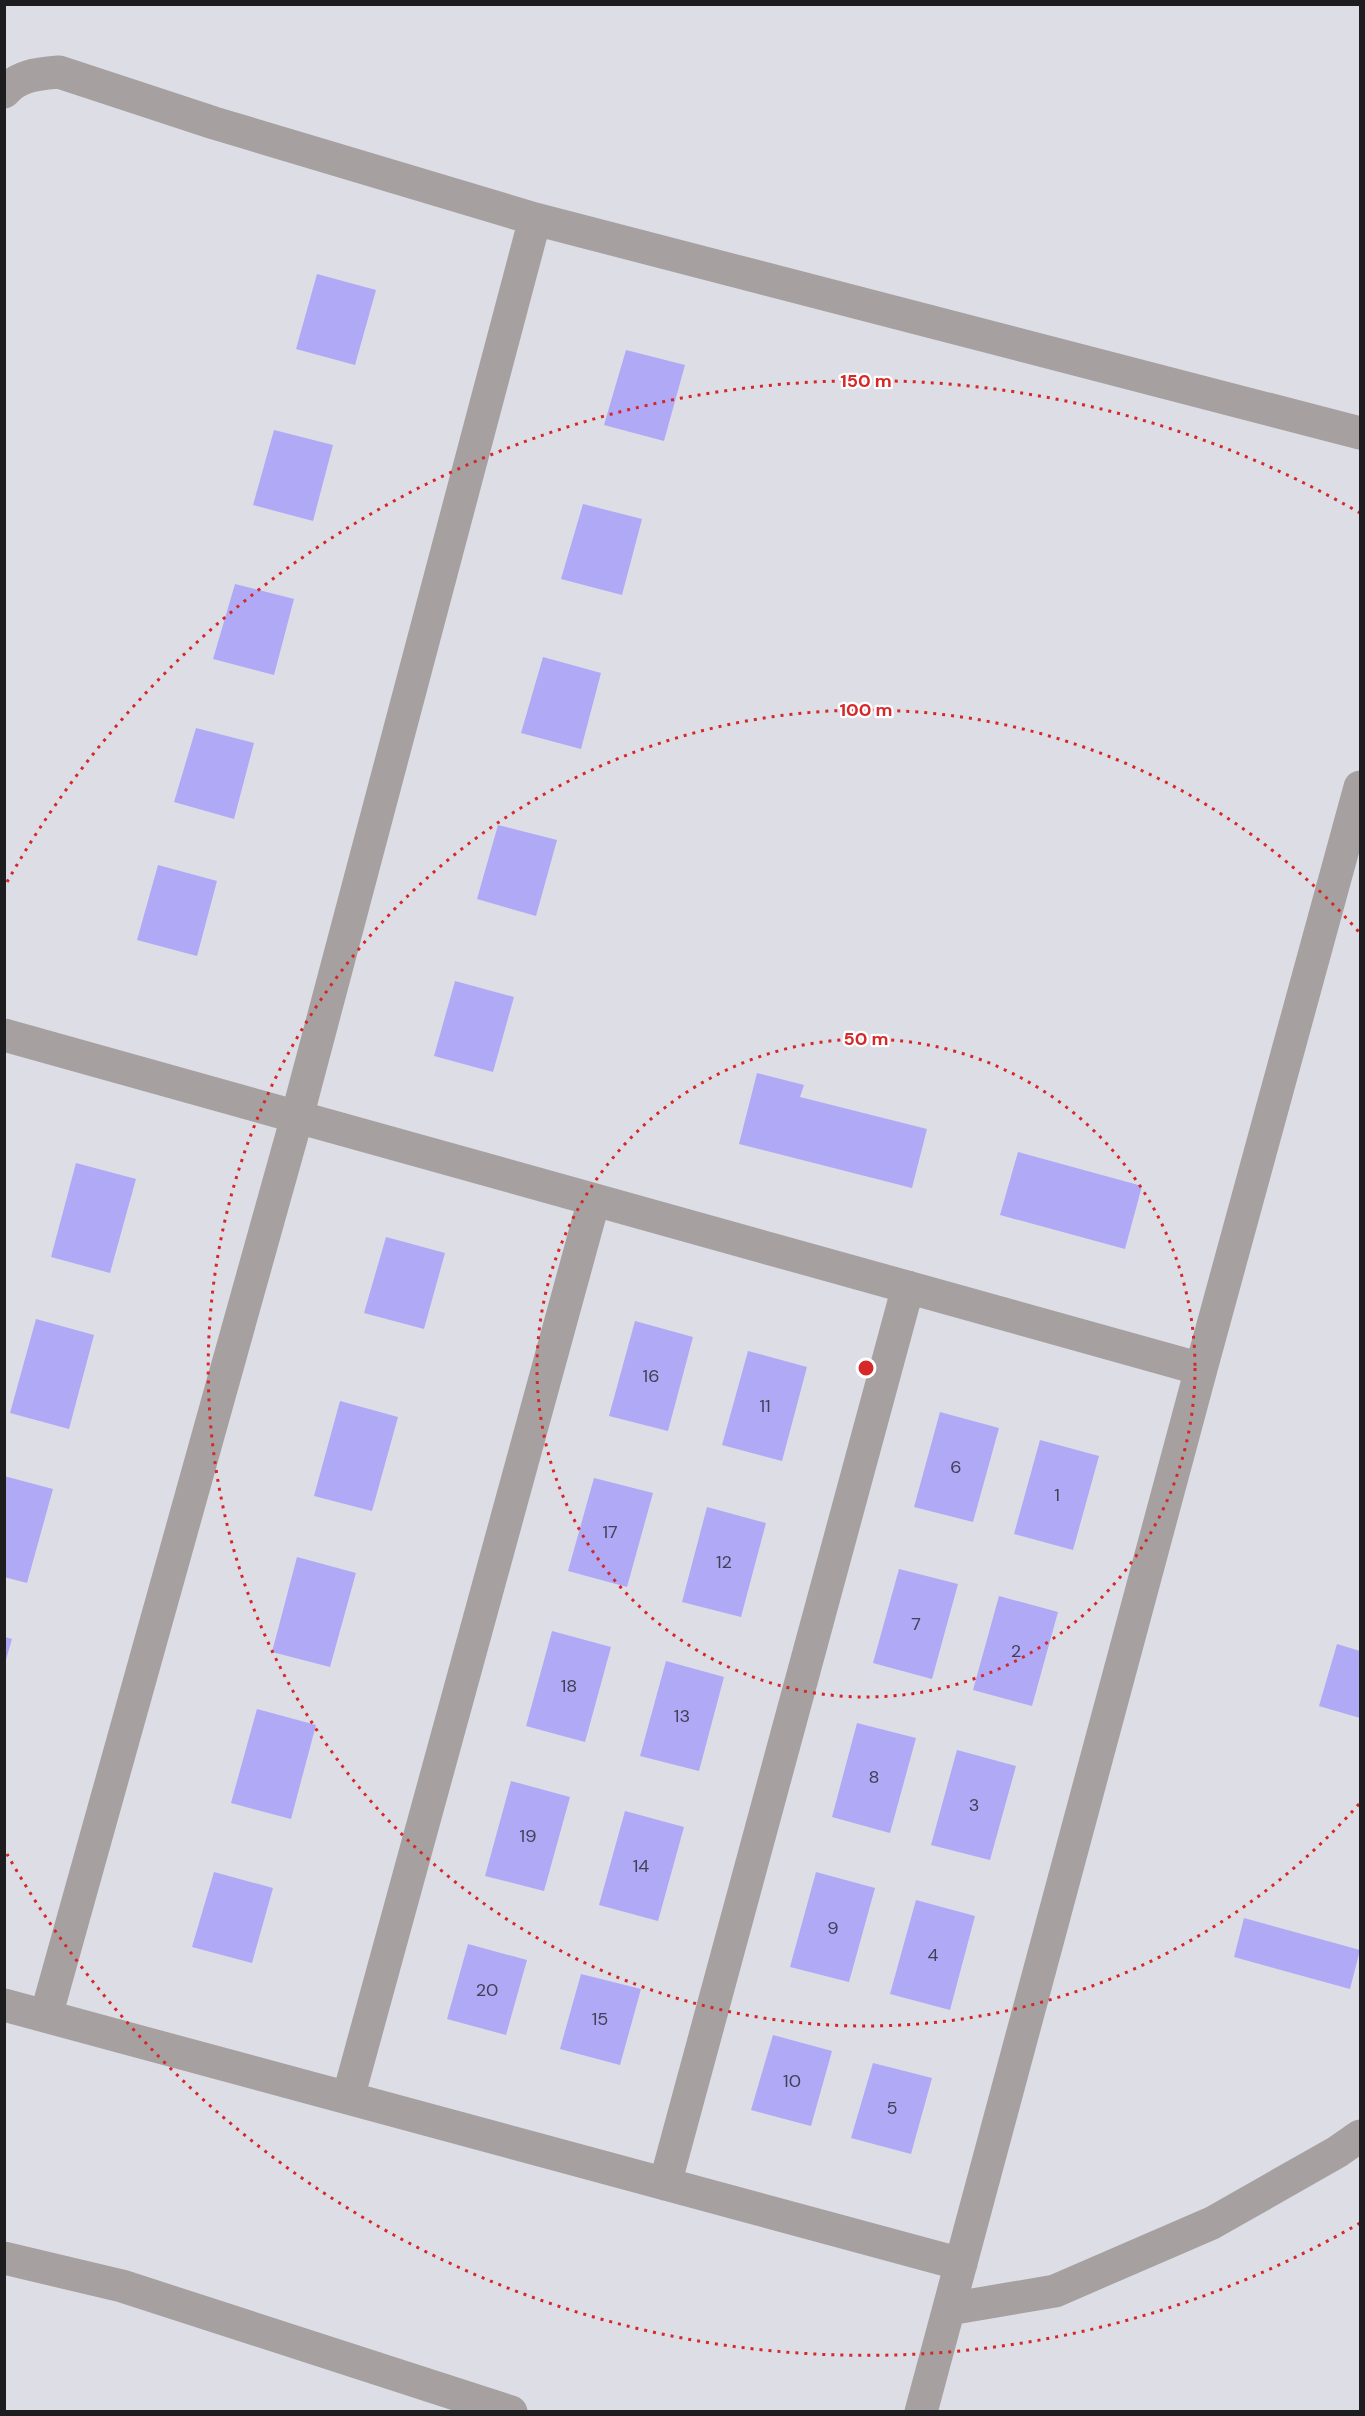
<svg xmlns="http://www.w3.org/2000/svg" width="1365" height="2416" font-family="'DM Sans',sans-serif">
  <rect width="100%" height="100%" fill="#dddde6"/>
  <path fill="#b0a9f6" d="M317,274L376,290L355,365L296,349Z
    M626,350L685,365L664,441L604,425Z
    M274,430L333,445L313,521L253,505Z
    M583,504L642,519L622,595L561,579Z
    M235,584L294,599L274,675L213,659Z
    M543,657L601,673L581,749L521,733Z
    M196,728L254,743L234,819L174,802Z
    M498,825L557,840L536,916L477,899Z
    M158,865L217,881L197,956L137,940Z
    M455,981L514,997L493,1072L434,1056Z
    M757,1073L804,1085L800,1097L927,1129L912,1188L739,1144Z
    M1018,1152L1142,1186L1125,1249L1000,1215Z
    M76,1163L136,1179L110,1273L51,1257Z
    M386,1237L445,1253L424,1329L364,1313Z
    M36,1319L94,1335L69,1429L10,1413Z
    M635,1321L693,1337L668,1431L609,1416Z
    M748,1351L807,1367L782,1461L722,1445Z
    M340,1401L398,1417L372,1511L314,1496Z
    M940,1412L999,1428L973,1522L914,1507Z
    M1040,1440L1099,1456L1073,1550L1014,1534Z
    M4,1476L53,1489L27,1583L4,1577Z
    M594,1478L653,1493L627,1587L568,1571Z
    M707,1507L766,1523L741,1617L682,1602Z
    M297,1557L356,1573L330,1667L272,1652Z
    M899,1569L958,1584L932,1679L873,1663Z
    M999,1596L1058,1612L1032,1706L973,1690Z
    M552,1631L611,1647L585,1742L526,1726Z
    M5,1637L12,1639L5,1663Z
    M1337,1644L1360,1651V1718L1319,1706Z
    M666,1661L724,1677L699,1771L640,1756Z
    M257,1709L316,1725L291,1819L231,1803Z
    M857,1723L916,1738L890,1833L832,1817Z
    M957,1750L1016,1766L990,1860L931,1845Z
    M511,1781L570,1797L544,1891L485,1876Z
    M625,1811L684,1827L658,1921L599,1905Z
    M214,1872L273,1888L252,1963L192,1947Z
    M816,1872L875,1888L849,1982L790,1967Z
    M916,1900L975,1916L950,2010L890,1994Z
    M1244,1918L1360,1950L1350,1989L1234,1957Z
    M468,1944L527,1960L506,2035L447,2019Z
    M581,1974L641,1989L620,2065L560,2049Z
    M773,2035L832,2051L811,2126L751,2110Z
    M873,2063L932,2078L911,2154L851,2138Z"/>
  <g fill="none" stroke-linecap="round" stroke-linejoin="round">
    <path stroke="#a6a1a0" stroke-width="33" d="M4,92C19,75 38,74 59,72L214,123L535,219L1360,433
      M4,1035L1201,1369
      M4,2005L961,2264
      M46,2016L297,1117L535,219
      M348,2098L594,1200
      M665,2184L908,1287
      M4,2258L122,2286L511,2412
      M949,2309L1055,2291L1212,2223L1337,2152L1360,2136
      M921,2412L1201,1369L1360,787"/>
  </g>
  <g fill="none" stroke="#d62828" stroke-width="3" stroke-dasharray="3 6">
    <circle cx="866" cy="1368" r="329"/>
    <path d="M1359 1804A658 658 0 1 1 1359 932"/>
    <path d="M1360 2223A987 987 0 0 1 7 1854M7 882A987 987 0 0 1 1360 513"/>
  </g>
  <g text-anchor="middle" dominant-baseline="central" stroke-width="4.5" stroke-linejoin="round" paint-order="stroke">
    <g font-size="18" fill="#424056">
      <text x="651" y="1376">16</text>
      <text x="765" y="1406">11</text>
      <text x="956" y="1467">6</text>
      <text x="1057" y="1495">1</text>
      <text x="610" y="1532">17</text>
      <text x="724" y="1562">12</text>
      <text x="916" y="1624">7</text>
      <text x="1016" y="1651">2</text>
      <text x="569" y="1686">18</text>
      <text x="682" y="1716">13</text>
      <text x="874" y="1777">8</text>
      <text x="974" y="1805">3</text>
      <text x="528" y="1836">19</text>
      <text x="641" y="1866">14</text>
      <text x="833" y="1928">9</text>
      <text x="933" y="1955">4</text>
      <text x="487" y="1990">20</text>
      <text x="600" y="2019">15</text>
      <text x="792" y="2081">10</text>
      <text x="892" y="2108">5</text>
    </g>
  </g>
  <circle cx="866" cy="1368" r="9" fill="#d62828" stroke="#fff" stroke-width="3"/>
  <g font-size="18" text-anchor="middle" font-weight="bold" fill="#d62828" stroke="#fff" stroke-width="4.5" stroke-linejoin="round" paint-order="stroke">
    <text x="866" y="387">150 m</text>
    <text x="866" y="716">100 m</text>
    <text x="866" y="1045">50 m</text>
  </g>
  <rect width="1365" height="2416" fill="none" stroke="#1d1d20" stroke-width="12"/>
</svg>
